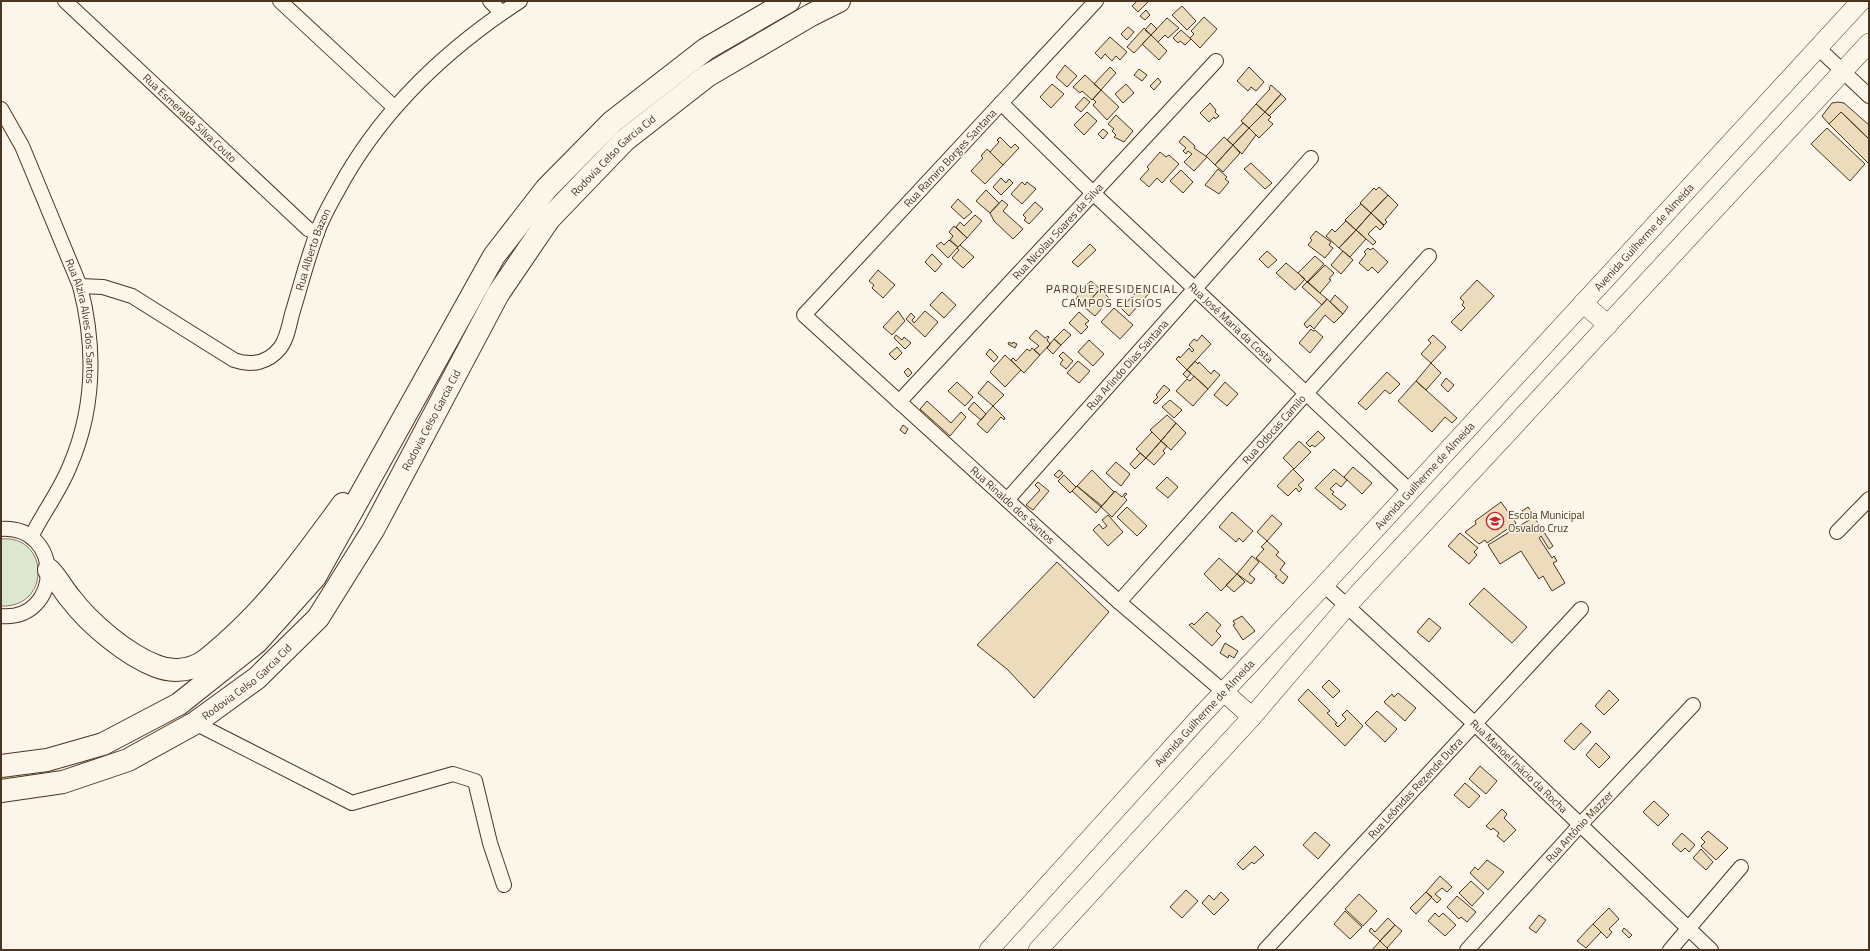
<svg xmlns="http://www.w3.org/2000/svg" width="1870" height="951" font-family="'Titillium Web',sans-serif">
  <rect width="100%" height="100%" fill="#fbf6e9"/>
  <path fill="#dce7d0" stroke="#887966" d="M1,539C49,534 52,608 1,606Z"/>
  <path fill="#ecdcbc" stroke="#4a3520" d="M1137,1H1149L1138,12L1132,6Z
    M1182,6L1196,21L1187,30L1172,15Z
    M1146,10L1150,15L1145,20L1140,16Z
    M1204,17L1217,29L1200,48L1190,38L1194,34L1191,31Z
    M1167,18L1179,28L1168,38L1165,35L1158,42L1151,35Z
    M1151,23L1157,29L1151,35L1145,30Z
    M1128,27L1134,32L1127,40L1121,34Z
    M1144,28L1151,35L1134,53L1127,47Z
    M1181,30L1191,39L1185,45L1180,41L1178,43L1173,38Z
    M1151,35L1167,51L1159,60L1142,44Z
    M1110,37L1127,52L1120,60L1116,56L1112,61L1105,54L1101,59L1095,53Z
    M1065,65L1077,76L1067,87L1056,77Z
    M1110,67L1116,73L1101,90L1094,84Z
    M1249,67L1264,82L1256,91L1251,87L1248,91L1237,81Z
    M1139,69L1147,75L1142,81L1134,75Z
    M1085,75L1101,90L1092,100L1082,91L1080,93L1073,87Z
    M1158,78L1161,82L1154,90L1150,86Z
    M1052,84L1064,94L1051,108L1040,97Z
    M1126,84L1134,93L1123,103L1115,94Z
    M1271,85L1281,94L1265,112L1256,104L1270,89L1269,88Z
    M1101,90L1119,107L1107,120L1093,105L1096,102L1093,99Z
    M1281,94L1286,99L1269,116L1265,112Z
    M1084,97L1090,102L1081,112L1075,107Z
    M1838,102L1844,103L1869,125V139L1841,112L1829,124L1822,116L1832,103Z
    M1210,103L1216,110L1215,112L1219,116L1215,119L1214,117L1209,122L1200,113Z
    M1256,104L1265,112L1249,128L1241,121Z
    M1087,112L1097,121L1084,135L1074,125Z
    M1265,112L1271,117L1268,120L1273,124L1259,138L1249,128Z
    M1841,112L1869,139V164L1829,124Z
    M1116,115L1133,131L1124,142L1114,137L1116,135L1112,131L1114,129L1108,124Z
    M1243,123L1249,128L1233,145L1227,140Z
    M1249,128L1256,135L1242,154L1233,145Z
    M1827,128L1865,164L1850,181L1811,144Z
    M1103,129L1108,133L1103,139L1098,134Z
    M1184,136L1195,146L1194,148L1207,157L1194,171L1184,162L1192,154L1188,151L1186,154L1183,151L1186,148L1179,142Z
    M1000,137L1011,148L1015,144L1019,148L1003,165L990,152L999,142L997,140Z
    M1224,137L1233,145L1215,165L1206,156Z
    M1233,145L1240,153L1223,172L1215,165Z
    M987,149L1003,165L985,184L971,171L983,158L981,156Z
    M1160,152L1166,157L1169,155L1179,164L1162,183L1157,178L1149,187L1140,179L1149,169L1147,167Z
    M1251,163L1272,183L1265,189L1244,169Z
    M1218,169L1227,177L1225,179L1229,182L1219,194L1205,185Z
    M1181,170L1193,182L1183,193L1170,181Z
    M1001,178L1006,183L1009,179L1013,183L1001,195L993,187Z
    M1022,182L1025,185L1027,182L1036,189L1022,204L1011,194Z
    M1379,187L1388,195L1371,213L1360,203L1374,188L1376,190Z
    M986,190L999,203L990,213L976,201Z
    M1388,195L1398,205L1385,220L1387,222L1384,225L1371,213Z
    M958,199L972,212L964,219L951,207Z
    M1002,200L1008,205L1003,211L1023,229L1013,239L994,221L990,213Z
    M1035,202L1043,209L1029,224L1024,220L1026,218L1023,215Z
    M1361,204L1371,213L1356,230L1345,220Z
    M1371,213L1384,226L1380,230L1376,226L1368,234L1376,242L1373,245L1356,230Z
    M975,215L982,221L967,238L956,227L960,222L964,226Z
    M1346,221L1356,230L1339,248L1326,236L1332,229L1335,232Z
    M954,226L967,238L958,247L950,240L953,236L949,232Z
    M1356,230L1366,239L1350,257L1339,248Z
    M1316,231L1331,242L1329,245L1333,248L1325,258L1308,245L1312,240L1310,238Z
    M949,240L958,247L948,258L936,246L941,242L944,245Z
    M1090,244L1096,250L1078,267L1072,262Z
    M960,245L974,257L963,268L952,258L959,250L957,248Z
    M1368,248L1370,250L1373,248L1388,262L1378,273L1372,267L1368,271L1359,263L1366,254L1364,252Z
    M1267,251L1277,260L1268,268L1259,259Z
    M1343,251L1353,260L1341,274L1331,265Z
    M932,254L942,264L935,272L925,262Z
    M1315,256L1324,264L1307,282L1298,273Z
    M1286,263L1305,279L1295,290L1276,273Z
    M1325,265L1334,273L1329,279L1331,280L1320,293L1308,282Z
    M878,270L895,285L883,298L872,288L874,285L869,281Z
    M1477,280L1494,296L1461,331L1451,322L1465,308L1462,305L1464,302L1460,298Z
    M1091,281L1100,289L1084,307L1076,299L1078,296L1076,294L1079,291L1077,290L1080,287L1082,289Z
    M1307,282L1327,299L1322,305L1302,287Z
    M1144,284L1151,291L1129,316L1121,308Z
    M1100,289L1110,299L1095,316L1084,307Z
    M942,292L956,305L944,318L930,305Z
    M1335,295L1348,307L1343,314L1330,302Z
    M1327,299L1343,314L1334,323L1325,315L1314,329L1310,325L1307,328L1304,324Z
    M1114,308L1133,325L1120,339L1101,322Z
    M898,311L905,321L892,335L883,327Z
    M925,311L938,322L925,337L906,319L911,313L915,317L912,320L914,323Z
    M1079,312L1089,321L1085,324L1088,327L1081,334L1069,323Z
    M1064,329L1071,335L1061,345L1054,339Z
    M1311,329L1313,331L1315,330L1323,337L1310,353L1299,343Z
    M1036,330L1045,338L1048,336L1049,337L1047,340L1050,344L1040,355L1034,350L1039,346L1029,338Z
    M896,335L902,340L904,337L911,343L905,349L894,338Z
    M1202,335L1211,344L1187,370L1176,359L1179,356L1180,358L1189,348L1192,352L1194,350L1189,345L1194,339L1197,341Z
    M1433,335L1446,347L1431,363L1421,354L1431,343L1428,340Z
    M1054,339L1061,345L1053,354L1047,348Z
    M1089,340L1104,354L1093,366L1078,352Z
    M1009,342L1012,344L1013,342L1017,344L1015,348L1008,344Z
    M897,347L902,353L895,360L889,354Z
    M1032,348L1040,355L1024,373L1011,360L1013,358L1016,361L1027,349L1030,351Z
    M990,349L998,357L994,362L986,354Z
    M1063,352L1073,361L1066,369L1060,364L1063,360L1059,356Z
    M1005,355L1021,370L1005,387L990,372Z
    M1078,361L1090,371L1079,383L1067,373Z
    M1195,361L1198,364L1199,362L1211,374L1214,370L1220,375L1208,389L1187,370Z
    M1431,363L1441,373L1426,390L1416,381Z
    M908,368L912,373L908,377L904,372Z
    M1187,370L1191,373L1187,378L1183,374Z
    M1387,372L1400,384L1390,394L1385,390L1366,410L1358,403Z
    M1194,376L1208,389L1193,406L1176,391L1187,379L1190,381Z
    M1446,378L1454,385L1448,392L1441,385Z
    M988,381L1004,395L993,406L978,393Z
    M1416,381L1457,418L1452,423L1445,417L1432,432L1398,401Z
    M957,382L973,397L965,406L948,391Z
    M1225,382L1238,394L1227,406L1214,395Z
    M1164,385L1170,390L1156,404L1153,402L1158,397L1156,395Z
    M1170,400L1182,410L1174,418L1162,407Z
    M927,401L951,423L961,412L966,417L950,436L920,409Z
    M974,402L986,414L981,420L968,409Z
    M993,406L1005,418L1004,420L1001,417L987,433L977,424Z
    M1167,415L1176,423L1161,441L1150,430Z
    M1176,423L1186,433L1171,450L1161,441Z
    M903,425L908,429L905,434L900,430Z
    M1318,431L1325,438L1315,447L1312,445L1310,447L1306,443Z
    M1152,432L1161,441L1146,458L1136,449Z
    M1161,441L1167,446L1163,451L1165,453L1154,465L1146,458Z
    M1299,441L1311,452L1294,469L1283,458Z
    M1140,453L1146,458L1135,469L1130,464Z
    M1116,462L1130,474L1121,486L1106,473Z
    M1353,467L1372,483L1362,494L1344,477Z
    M1293,469L1304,480L1298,485L1302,489L1299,492L1296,488L1288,496L1277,486Z
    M1334,469L1347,480L1341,487L1336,483L1330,489L1334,492L1332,494L1346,505L1341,510L1315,488Z
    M1059,470L1063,473L1058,478L1054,475Z
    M1092,470L1114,492L1102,506L1077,486Z
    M1064,475L1076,487L1070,493L1058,481Z
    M1167,477L1178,487L1168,498L1156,488Z
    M1038,482L1049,491L1033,510L1026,505L1040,490L1035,485Z
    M1077,486L1101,507L1096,513L1072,491Z
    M1115,491L1122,497L1125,493L1127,494L1124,497L1127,500L1112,517L1101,507Z
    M1501,502L1516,523L1487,543L1485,540L1479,544L1465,532L1476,524L1475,521Z
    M1127,507L1147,526L1137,536L1117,517Z
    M1528,507L1531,511L1525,515L1522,511Z
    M1232,512L1253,531L1243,542L1239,538L1236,542L1219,527Z
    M1108,515L1123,532L1108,546L1093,530L1099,524L1103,529L1107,526L1102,520Z
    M1272,515L1282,524L1267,541L1257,532Z
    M1534,517L1553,546L1549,549L1541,536L1539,538L1552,558L1554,556L1557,561L1553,563L1565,583L1552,591L1543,576L1539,579L1521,551L1500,564L1488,545Z
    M1460,533L1478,548L1474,552L1477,555L1469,564L1448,546Z
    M1267,541L1279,552L1276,555L1285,563L1280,570L1288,577L1283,584L1275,577L1277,576L1256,558L1264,549L1261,547Z
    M1252,556L1259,562L1249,574L1255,579L1251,584L1237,574Z
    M1219,558L1237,574L1221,591L1204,574Z
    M1057,562L1109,612L1034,698L1008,670L977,645Z
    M1237,574L1245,582L1234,592L1226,585Z
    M1484,588L1527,627L1512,643L1469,604Z
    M1207,612L1221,625L1216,631L1221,636L1212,646L1189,625L1192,623L1194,625Z
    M1242,616L1255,631L1243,640L1233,625L1235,624L1233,621Z
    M1429,618L1441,628L1429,642L1417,632Z
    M1225,643L1238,651L1234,658L1229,655L1228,658L1220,653Z
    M1329,680L1340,691L1333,698L1322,687Z
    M1308,689L1330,711L1327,713L1337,723L1335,724L1338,727L1346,719L1342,715L1347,710L1363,726L1345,746L1298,700Z
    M1609,690L1619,700L1604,715L1595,706Z
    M1398,693L1416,708L1405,721L1384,702L1392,694L1394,697Z
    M1377,711L1397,729L1385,742L1365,723Z
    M1581,723L1591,732L1574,750L1564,741Z
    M1596,743L1610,757L1599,768L1586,755Z
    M1480,766L1497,781L1486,794L1469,779Z
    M1465,783L1480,796L1469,808L1454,795Z
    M1654,801L1669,815L1658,826L1643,812Z
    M1502,809L1507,814L1504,818L1516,830L1504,842L1497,836L1499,833L1493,828L1491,830L1486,826Z
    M1708,831L1728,848L1716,860L1701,846L1705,842L1701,838Z
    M1315,832L1330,845L1318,859L1303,845Z
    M1682,833L1695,845L1689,852L1685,848L1681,852L1672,844Z
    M1255,846L1264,855L1254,864L1252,862L1243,870L1237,864Z
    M1701,849L1713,862L1706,870L1693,858Z
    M1487,860L1504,872L1488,890L1470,873L1475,867L1478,870Z
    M1440,876L1452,887L1447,892L1442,888L1435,894L1441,899L1437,903L1426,892Z
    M1471,881L1484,893L1472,906L1459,893Z
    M1186,890L1198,901L1182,918L1170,907Z
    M1221,892L1229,900L1214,915L1202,903L1209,895L1214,900Z
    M1426,892L1432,897L1416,914L1410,908Z
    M1359,894L1377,911L1363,926L1345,909Z
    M1457,896L1476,912L1467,922L1461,917L1459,919L1447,907Z
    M1609,908L1619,919L1609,929L1612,932L1607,938L1593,924Z
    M1345,911L1362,927L1350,939L1334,924Z
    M1435,913L1439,917L1443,913L1456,925L1445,936L1428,921Z
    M1539,915L1546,920L1536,933L1529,928Z
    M1388,918L1395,925L1380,941L1369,931L1371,928L1375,932Z
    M1593,924L1601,932L1586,948L1577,941Z
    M1395,925L1402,931L1387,948L1380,941Z
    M1624,928L1632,935L1629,938L1622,931Z
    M1380,941L1389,950H1372Z"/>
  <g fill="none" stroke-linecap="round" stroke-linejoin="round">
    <defs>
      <g id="street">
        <path id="s1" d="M65,1L308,229L317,233"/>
        <path d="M280,1L394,107"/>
        <path d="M490,1L502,13"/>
        <path id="s2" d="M1096,1L804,315L1119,602L1224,692"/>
        <path d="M1817,47L1869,96"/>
        <path id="s3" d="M1001,103L1093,193L1410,491"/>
        <path id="s4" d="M1,109L22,146L80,286C96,348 95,409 69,468C59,492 43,513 31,537"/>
        <path id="s5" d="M80,286L103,287L132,296L234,360C251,366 268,363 280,348C287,339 289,326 292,314C300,288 307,260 317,233C322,218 330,204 338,190C381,110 445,50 520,1"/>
        <path id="s6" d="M899,402L1216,61"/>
        <path id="s7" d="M1007,500L1311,158"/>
        <path d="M1,529C64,525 63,621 1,616"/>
        <path d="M1837,532L1869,499"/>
        <path id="s8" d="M1324,585L1475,724L1711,950"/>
        <path id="s9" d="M1119,602L1429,256"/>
        <path d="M195,723L352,803L453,774L475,781L490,843L504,885"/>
        <path id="s10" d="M1265,950L1581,609"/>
        <path id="s11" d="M1467,950L1580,825L1693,705"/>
        <path d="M1670,950L1741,867"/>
      </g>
      <g id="secondary">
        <path d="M1583,303L1608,325"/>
        <path d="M1224,692L1252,717"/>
        <path id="s12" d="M989,950L1198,719L1324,585L1861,1"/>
        <path d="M1038,950L1252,717L1347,606L1869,43"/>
      </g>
      <g id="highway">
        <path d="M49,570C58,579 63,590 71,599C90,624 127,655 156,666C170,672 187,671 200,664C210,658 218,650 226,643C272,603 307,553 343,504"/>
        <path d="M1,766L47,760L103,744L179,704L257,642L315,577L494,256L546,189L612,122L706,49L789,1"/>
        <path id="s13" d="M1,791L63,782L128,760L195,723L257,678L318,618L373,530L498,294L549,219L625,140L707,76L811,15L839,1"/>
      </g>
    </defs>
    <use href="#street" stroke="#4a3520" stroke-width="16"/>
    <use href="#secondary" stroke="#4a3520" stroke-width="20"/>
    <use href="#highway" stroke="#4a3520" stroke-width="24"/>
    <use href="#street" stroke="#fbf6e9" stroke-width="14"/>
    <use href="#secondary" stroke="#fbf6e9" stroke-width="19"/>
    <use href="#highway" stroke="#fbf6e9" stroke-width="22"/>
  </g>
  <defs>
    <symbol id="school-ring" viewBox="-11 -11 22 22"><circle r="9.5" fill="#fbf6e9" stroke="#c62828" stroke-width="1.5"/><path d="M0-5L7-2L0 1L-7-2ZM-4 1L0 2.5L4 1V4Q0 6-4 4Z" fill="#c62828"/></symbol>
  </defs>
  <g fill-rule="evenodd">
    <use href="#school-ring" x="1485" y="511" width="20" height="20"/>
  </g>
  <g text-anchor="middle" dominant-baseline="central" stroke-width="3" stroke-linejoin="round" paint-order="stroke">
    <g font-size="11" fill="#4a3520" stroke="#fbf6e9">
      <text stroke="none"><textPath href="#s1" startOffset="171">Rua Esmeralda Silva Couto</textPath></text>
      <text stroke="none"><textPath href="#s13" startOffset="922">Rodovia Celso Garcia Cid</textPath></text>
      <text transform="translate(950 158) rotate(-47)">Rua Ramiro Borges Santana</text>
      <text stroke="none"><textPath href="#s6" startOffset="233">Rua Nicolau Soares da Silva</textPath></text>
      <text stroke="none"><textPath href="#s12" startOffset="968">Avenida Guilherme de Almeida</textPath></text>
      <text stroke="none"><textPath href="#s5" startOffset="329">Rua Alberto Bazon</textPath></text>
      <text stroke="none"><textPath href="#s4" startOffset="229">Rua Alzira Alves dos Santos</textPath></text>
      <text stroke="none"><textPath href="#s3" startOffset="318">Rua José Maria da Costa</textPath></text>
      <text stroke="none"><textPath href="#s7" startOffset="181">Rua Arlindo Dias Santana</textPath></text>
      <text stroke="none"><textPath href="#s13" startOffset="598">Rodovia Celso Garcia Cid</textPath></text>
      <text stroke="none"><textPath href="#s9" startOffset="232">Rua Odocas Camilo</textPath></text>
      <text stroke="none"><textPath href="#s12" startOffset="644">Avenida Guilherme de Almeida</textPath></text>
      <text stroke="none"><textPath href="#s2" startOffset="711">Rua Rinaldo dos Santos</textPath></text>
      <text stroke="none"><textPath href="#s13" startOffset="274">Rodovia Celso Garcia Cid</textPath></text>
      <text stroke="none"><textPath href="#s12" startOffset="320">Avenida Guilherme de Almeida</textPath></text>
      <text stroke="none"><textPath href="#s8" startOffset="266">Rua Manoel Inácio da Rocha</textPath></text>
      <text stroke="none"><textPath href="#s10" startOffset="221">Rua Leônidas Rezende Dutra</textPath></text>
      <text stroke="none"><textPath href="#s11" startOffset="167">Rua Antônio Mazzer</textPath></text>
    </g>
    <g font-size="11" fill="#4a3520" stroke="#fbf6e9" text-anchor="start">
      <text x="1508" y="515">Escola Municipal<tspan x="1508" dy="13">Osvaldo Cruz</tspan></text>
    </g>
    <g font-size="12" letter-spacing="1" fill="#4a3520" stroke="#fbf6e9">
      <text x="1112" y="288">PARQUE RESIDENCIAL<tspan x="1112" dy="14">CAMPOS ELÍSIOS</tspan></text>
    </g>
  </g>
  <rect width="1870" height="951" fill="none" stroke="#4a3520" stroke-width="4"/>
</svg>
